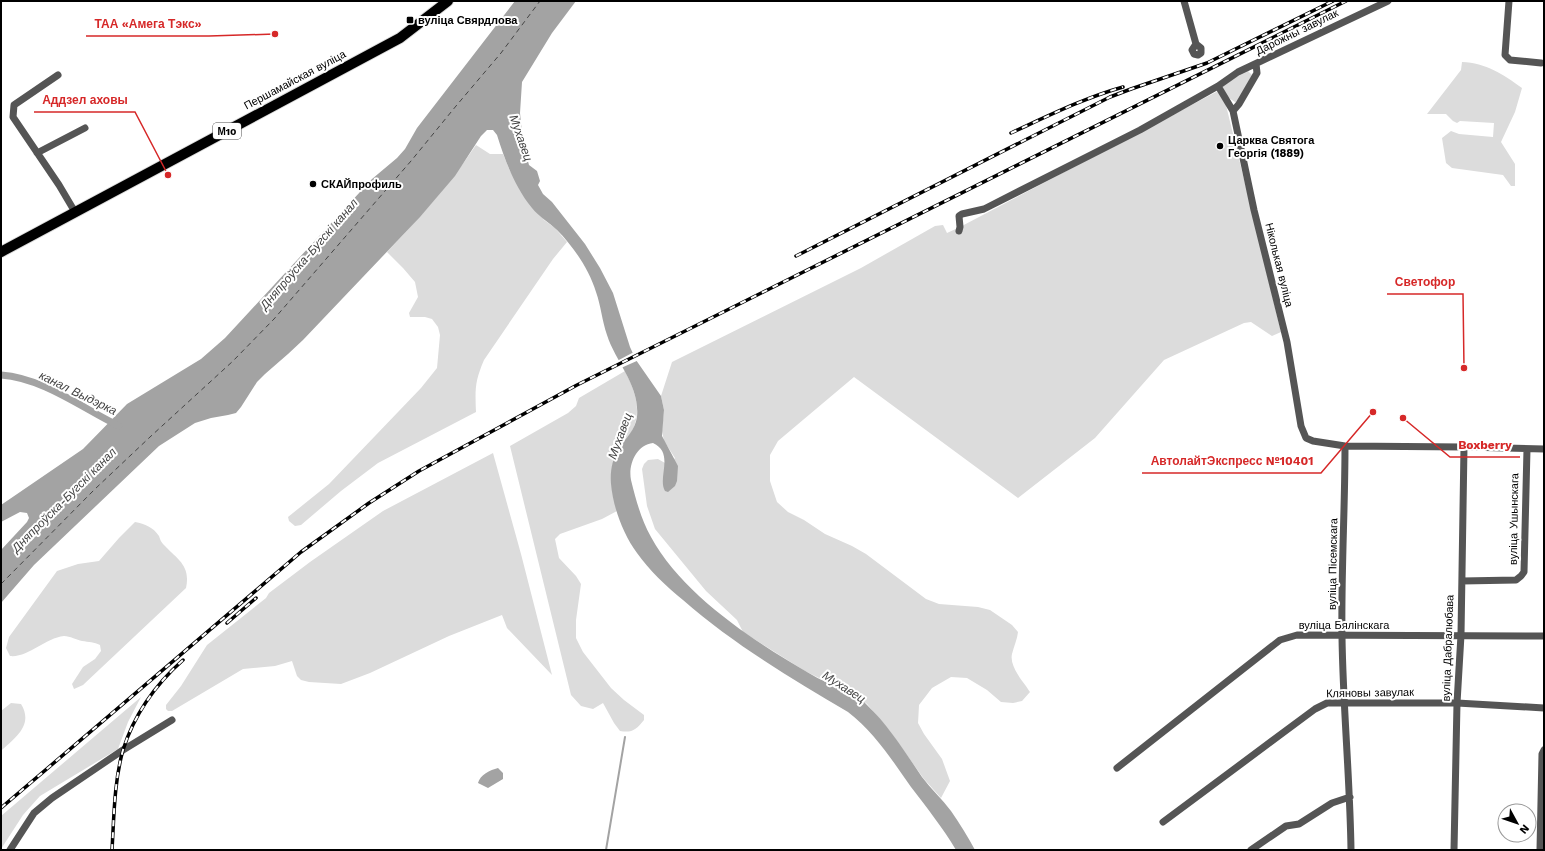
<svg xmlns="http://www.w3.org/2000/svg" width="1545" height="851" font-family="'Work Sans',sans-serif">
  <rect width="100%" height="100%" fill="#fff"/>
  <path fill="#dcdcdc" d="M1462,62C1486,63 1503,74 1522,88L1515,112L1501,142L1515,164V186H1511L1503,175L1452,168L1446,163L1442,138L1451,131L1459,134L1493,137L1494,123L1460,121L1457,123L1453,121L1446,114H1427L1461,70Z
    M1248,71L1252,75L1237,103C1229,99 1222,94 1223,84Z
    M1218,91L1225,101L1281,332L1272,336L1251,322L1244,323L1164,360L1095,438L1018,498L854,377L778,441L770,455V481L777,502L788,512L804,520L825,534L852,546L866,554L926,599L939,604L978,607L990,610L1012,625L1018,632C1017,640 1014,646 1012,654C1009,667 1024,682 1030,692L1022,701L1013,703L1001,702L987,690L967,678L951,677L932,688L919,705L918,723L924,734L942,759L950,781L941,798L924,779L889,730L867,704L850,691L829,683L805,671L743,632L737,620L706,591L655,529L647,506L642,469L644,464L648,460L658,459L665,463V470L675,458L664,441L662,431L664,410L661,396L672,362L861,268L935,226L943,225L947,233L960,227Z
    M476,145L490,154H503L510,171L544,220L555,228L567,242L553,259L484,360C475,381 475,389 476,412L378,463L341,491L301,525L295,526L289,521L288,517L329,484L421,388L437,368L440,335L438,327L432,319L425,317H410L409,313L418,297L415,282L403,268L387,252C420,217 449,185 476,145Z
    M625,371C635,390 643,413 631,433C627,439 621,444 618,450C608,470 611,490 617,511L602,519L560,534L555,539L559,558L576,576L581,584L576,620V638L583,652L611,688L624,700L644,715V720C636,730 632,733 620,731L614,723L603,703L593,709L581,706L571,695L510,446L568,413L576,406L579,398Z
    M493,453L521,554L552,675L507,628L502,615L449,636L370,673L341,684L309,682L301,680L297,676L292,661L275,666L243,669L172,711H168L166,709V705L181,686L207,645L266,598L269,593L310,562L383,511Z
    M135,522C145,524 153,527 159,536C160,539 161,542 163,544C177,559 191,565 186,588L83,685L74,689L72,684L83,667L95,659L101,651L100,645C94,642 89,642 82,641C77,640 70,636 64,636C45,638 28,658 10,656L6,648L9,637L57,571L78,564L99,561L119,538Z
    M141,697L128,722L118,749L40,796L23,815L1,849V816Z
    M11,703L21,704C34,725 15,738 1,751V711Z"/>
  <path fill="#a3a3a3" d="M515,1H576L552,33L522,82L520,113L523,143L529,165L537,171L540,181L538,185L543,194L552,202L585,244L600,268L613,293L630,347L636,360L661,396L664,410L662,436L678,466L677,481L675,486L668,492L665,491C657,478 675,453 653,443C636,445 628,465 631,480C636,500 641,519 651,537C682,594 752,640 807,672C814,676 821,680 828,683C843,689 856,693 867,705C889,726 905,752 922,777C931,789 942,799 951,811C960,824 968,837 975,850H956C943,828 927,808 911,787C892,760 875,733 848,712C791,678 733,644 683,600C666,586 649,570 637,553C623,534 613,507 611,484C610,472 612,459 619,448C626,438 635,430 637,417C640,385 616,363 607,335C602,321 601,306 596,292C589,269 573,246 557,230C549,222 539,217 532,208C515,187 505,161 497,135L493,130H487L481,136L455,176L420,217L303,340L288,354L265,374L257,382L241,407L236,413L228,415L211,418L195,423L159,446L34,565L1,603V550L27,522L29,518L27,513L20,512L1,522V505L83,449L127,404L201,359L225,338L372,179L397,158L405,149L417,128Z
    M498,768L503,773V779L488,788L478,783C480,775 490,770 498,768Z"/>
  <path fill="#fff" d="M634,352L639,360L621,368L617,361Z"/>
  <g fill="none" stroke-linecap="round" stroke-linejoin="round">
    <path stroke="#a3a3a3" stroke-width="2" d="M606,850L625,737"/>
    <path stroke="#a3a3a3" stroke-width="7" d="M1,375C43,378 82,408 119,426"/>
    <path stroke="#444" stroke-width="1" stroke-dasharray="5 4" stroke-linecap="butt" d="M1,584L95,489L150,437L233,361L274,319L411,161L456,106L501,53L540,1"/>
    <defs>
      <path id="primary" d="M1,252L400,38L448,1"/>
    </defs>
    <use href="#primary" stroke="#dbdbdb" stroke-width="12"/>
    <path stroke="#555" stroke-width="7" d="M1184,1L1196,44L1201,48V53L1198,55L1194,54L1192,50L1196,44
      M1509,1L1505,55L1510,60L1541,63
      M1256,64L1257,73L1239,104L1233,111L1254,210L1287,342L1301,426L1306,438L1313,441L1345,446L1464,447L1544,449
      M58,75L14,105L13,117L59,185L75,212
      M1218,86L1238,72L1388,1
      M37,153L85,128
      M959,231L960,227L959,216L962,214L984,209L1140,130L1218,86L1233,111
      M1345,446C1345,510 1341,573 1342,637C1343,708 1350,779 1351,850
      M1462,581L1516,580L1521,576L1524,572L1527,449
      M1117,768L1280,640L1297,635L1544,636
      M1163,822L1315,709L1327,703H1457L1544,708
      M10,850L34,813L52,798L123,750L172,720
      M1251,850L1286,826L1299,824L1332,803L1350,797
      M1454,850L1457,703L1461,635L1464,447
      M1540,850L1542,754L1544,750"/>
    <use href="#primary" stroke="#000" stroke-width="10"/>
    <defs>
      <path id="rail" d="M1011,133C1048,116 1084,98 1123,87
        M796,256L1110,97L1131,89L1207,63L1333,1
        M227,623L256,598
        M1,808L301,552L369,503L419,471L577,385L1346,1
        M112,850C114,817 114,782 123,750C134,715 156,684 183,660"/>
    </defs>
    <use href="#rail" stroke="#000" stroke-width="3.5"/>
    <use href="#rail" stroke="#fff" stroke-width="2" stroke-dasharray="6" stroke-linecap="butt"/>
  </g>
  <g fill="#000" stroke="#fff" stroke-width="1.5">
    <rect x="406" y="16" width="8" height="8" rx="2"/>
    <circle cx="1220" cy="146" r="4"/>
    <circle cx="313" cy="184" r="4"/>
  </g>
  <g text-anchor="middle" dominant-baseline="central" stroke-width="4" stroke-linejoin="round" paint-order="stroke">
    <rect fill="#fff" stroke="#4c4c4c" stroke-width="1" x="213" y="123" width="28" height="16" rx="3"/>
    <g font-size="10" font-weight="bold" fill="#000">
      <text x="227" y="131">М10</text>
    </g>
    <g font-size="11" font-weight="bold" fill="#000" stroke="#fff" text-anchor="start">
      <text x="418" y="20">вуліца Свярдлова</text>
      <text x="1228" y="140">Царква Святога<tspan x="1228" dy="13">Георгія (1889)</tspan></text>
      <text x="321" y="184">СКАЙпрофиль</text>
    </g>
    <g font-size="11" fill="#000" stroke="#fff">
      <text transform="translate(1297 32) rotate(-26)">Дарожны завулак</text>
      <text transform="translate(295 80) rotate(-28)">Першамайская вуліца</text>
      <text transform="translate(1279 265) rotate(76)">Ніколькая вуліца</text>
      <text transform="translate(1514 519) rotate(-89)">вуліца Ушынскага</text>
      <text transform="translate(1333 564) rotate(-89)">вуліца Пісемскага</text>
      <text x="1344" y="625">вуліца Бялінскага</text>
      <text transform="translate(1448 648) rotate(-88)">вуліца Дабралюбава</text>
      <text transform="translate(1370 693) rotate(-1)">Кляновы завулак</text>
    </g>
    <g font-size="12" font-style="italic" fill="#444" stroke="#fff">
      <text transform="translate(521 138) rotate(71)">Мухавец</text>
      <text transform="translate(309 254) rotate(-49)">Дняпроўска-Бугскі канал</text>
      <text transform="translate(78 393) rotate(26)">канал Выдэрка</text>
      <text transform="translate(620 436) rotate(-70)">Мухавец</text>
      <text transform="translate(64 500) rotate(-45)">Дняпроўска-Бугскі канал</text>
      <text transform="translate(844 687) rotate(33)">Мухавец</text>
    </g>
  </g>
  <path fill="none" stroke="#d62828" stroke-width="1.5" d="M275 34L209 36H86M168 175L135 112H34M1464 368L1463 294H1387M1403 418L1450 457H1520M1373 412L1321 473H1142"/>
  <g fill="#d62828" stroke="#fff" stroke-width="1.5">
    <circle cx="275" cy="34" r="4"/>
    <circle cx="168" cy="175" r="4"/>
    <circle cx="1464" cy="368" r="4"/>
    <circle cx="1403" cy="418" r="4"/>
    <circle cx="1373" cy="412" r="4"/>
  </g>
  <g font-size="12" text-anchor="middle" font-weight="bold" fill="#d62828" stroke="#fff" stroke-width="4" stroke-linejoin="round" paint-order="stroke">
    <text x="148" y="28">ТАА «Амега Тэкс»</text>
    <text x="85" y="104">Аддзел аховы</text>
    <text x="1425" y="286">Светофор</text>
    <text x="1485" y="449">Boxberry</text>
    <text x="1232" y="465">АвтолайтЭкспресс №10401</text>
  </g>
  <rect width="1545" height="851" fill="none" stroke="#000000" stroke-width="4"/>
  <g transform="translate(1517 823) rotate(130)"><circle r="19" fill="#ffffff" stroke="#999999"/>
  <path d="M0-3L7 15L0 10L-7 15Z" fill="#000000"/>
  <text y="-6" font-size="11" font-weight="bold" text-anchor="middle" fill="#000000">N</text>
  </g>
</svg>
